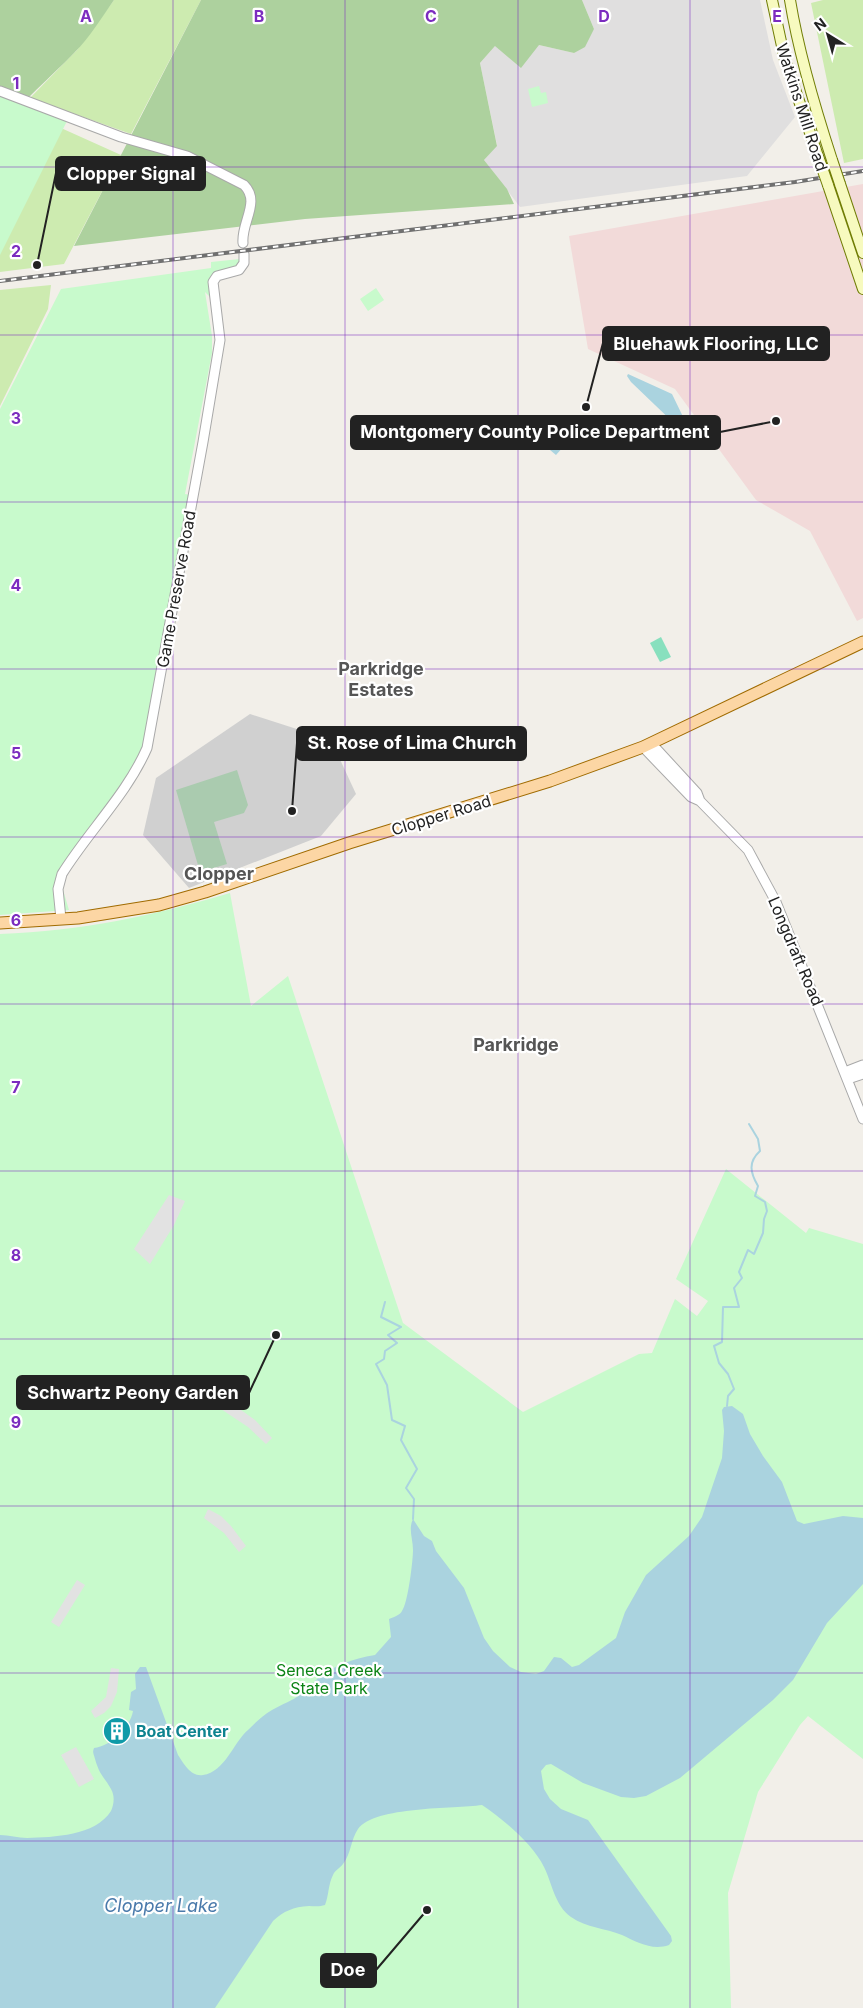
<svg xmlns="http://www.w3.org/2000/svg" width="863" height="2008" font-family="Inter,sans-serif">
  <rect width="100%" height="100%" fill="#f2efe9"/>
  <path fill="#e0dfdf" d="M582,0H760L773,60L795,117L747,176L520,207L484,160L497,145L480,63L495,46L539,45L574,53L594,29Z"/>
  <path fill="#f2dad9" d="M863,184V618L857,621L810,531L756,500L675,389L588,349L569,236Z"/>
  <path fill="#d0d0d0" d="M250,714L331,740L356,794L321,836L189,888L143,835L156,778Z"/>
  <path fill="#cdebb0" d="M114,0H201L131,134L30,98L77,50Z
    M823,0H863V159L844,163L811,3Z
    M61,128L121,155L64,264L0,272V248Z
    M51,285L48,309L0,406V290Z"/>
  <path fill="#add19e" d="M0,0H114C102,17 90,37 75,52C50,78 22,101 0,129Z
    M201,0H582L594,29L585,47L574,53L539,45L521,68L495,46L480,63L497,146L484,160L507,189L514,204L305,219L74,246Z"/>
  <path fill="#aacbaf" d="M237,770L248,805L244,813L214,822L227,864L200,872L176,790Z"/>
  <path fill="#c8facc" d="M539,86L541,93L546,92L548,103L532,107L528,89Z
    M0,93L68,119L0,255Z
    M240,259L238,266L215,277L216,303L205,292L212,336V353L185,494L190,495L147,736L138,761L58,873L69,910L0,915V409L61,289L211,268V262Z
    M376,288L384,300L368,311L360,299Z
    M230,893L251,1006L288,976L403,1323L523,1412L639,1354L652,1353L675,1299L697,1316L708,1301L676,1279L726,1169L806,1233L809,1228L863,1244V1759L808,1716L800,1725L758,1792L728,1893L731,2008H0V934C82,931 152,916 230,893Z"/>
  <path fill="#88e0be" d="M661,637L671,657L660,662L650,643Z"/>
  <path fill="#e2e2e2" d="M169,1195L185,1201L174,1225L150,1264L134,1249Z
    M220,1395L255,1420L272,1438L266,1444L248,1427L215,1405Z
    M208,1509L221,1516L231,1526L246,1546L239,1552L224,1533L204,1518Z
    M77,1580L85,1585L59,1627L51,1622Z
    M111,1668L119,1669L117,1692L111,1706L104,1713L95,1718L91,1711L106,1697Z
    M76,1747L94,1779L79,1787L61,1755Z"/>
  <path fill="#aad3df" d="M628,374L672,394L687,425L683,428H679L631,382L627,376Z
    M547,431L564,446L556,455L538,440Z
    M732,1406L743,1414L750,1434L763,1456L782,1482L797,1521L804,1524L843,1516L863,1518V1584L827,1623L793,1680L773,1700L680,1778L646,1796L634,1798L621,1797L583,1783L551,1764L546,1765L541,1771L544,1789L550,1799L561,1809L588,1820L671,1936L672,1941L669,1945C652,1951 637,1942 622,1935C605,1928 587,1928 571,1917C555,1906 552,1883 544,1867C533,1844 503,1819 482,1805C454,1809 375,1806 358,1829C351,1839 351,1854 343,1864C340,1868 335,1870 333,1875C328,1885 329,1895 325,1905C319,1907 315,1906 309,1906C293,1907 284,1911 273,1921L215,2008H0V1835C9,1835 18,1838 27,1838C54,1837 95,1836 111,1811C114,1804 115,1796 111,1789C103,1775 100,1776 95,1759C94,1754 92,1753 94,1748C111,1746 130,1728 133,1711L129,1710L131,1692L136,1689L135,1674L140,1667H146L178,1755C184,1764 191,1777 203,1775C225,1772 233,1743 248,1730C255,1723 263,1715 272,1710C282,1704 293,1701 302,1693C307,1690 311,1685 316,1680C334,1665 352,1659 375,1655L391,1637L389,1619C394,1617 400,1615 402,1611C408,1603 413,1560 413,1550C413,1539 408,1529 413,1519L424,1536L432,1541L436,1551L464,1588L484,1638L493,1651L510,1667L521,1672L536,1674L544,1671L554,1657L561,1658L572,1667L579,1665L616,1638L625,1612L646,1575L689,1536L702,1517L722,1458L724,1431L722,1410L724,1407Z"/>
  <g fill="none" stroke-linecap="round" stroke-linejoin="round">
    <path stroke="#aad3df" stroke-width="2" d="M385,1302L381,1317L401,1327L388,1335L397,1343L385,1351L384,1359L376,1364L387,1385L392,1420L405,1426L401,1440L417,1469L406,1488L414,1499L413,1519
      M727,1406L728,1396L734,1389L728,1374L719,1363L714,1346L722,1342L723,1307H739L734,1288L742,1278L739,1272L748,1250L754,1254L763,1233L764,1219L767,1211L765,1202L755,1196L758,1186C750,1172 748,1162 760,1151L758,1139L749,1124"/>
    <defs>
      <path id="tertiary" d="M0,91L121,137L187,156L244,185C261,202 241,222 243,243
        M651,743L697,793L700,801L748,850L776,902L863,1119
        M643,747L691,797L700,801
        M61,919L58,889L62,874C88,832 127,794 147,748L203,442L220,340L213,282L217,276L239,270L244,263V254
        M845,1072L863,1065
        M848,1079L863,1074"/>
      <path id="secondary" d="M772,0L785,60L820,162
        M790,0C799,55 815,108 832,160
        M840,184L863,253
        M828,185L863,289"/>
      <path id="primary" d="M0,923L78,918L159,905L205,892L349,843L550,781L643,747L863,642"/>
    </defs>
    <use href="#tertiary" stroke="#a9a9a9" stroke-width="11"/>
    <use href="#secondary" stroke="#707d05" stroke-width="12"/>
    <use href="#primary" stroke="#a06b00" stroke-width="13"/>
    <use href="#tertiary" stroke="#fff" stroke-width="9"/>
    <use href="#secondary" stroke="#f7fabf" stroke-width="10"/>
    <use href="#primary" stroke="#fcd6a4" stroke-width="11"/>
    <defs>
      <path id="rail" d="M0,281L795,182L863,171"/>
    </defs>
    <use href="#rail" stroke="#707070" stroke-width="4"/>
    <use href="#rail" stroke="#fff" stroke-width="2" stroke-dasharray="5.5" stroke-linecap="butt"/>
    <defs>
      <path id="secondary-bridge" d="M832,160L840,184
        M820,162L828,185"/>
    </defs>
    <use href="#secondary-bridge" stroke="#707d05" stroke-width="12" stroke-linecap="butt"/>
    <use href="#secondary-bridge" stroke="#f7fabf" stroke-width="10"/>
  </g>
  <path fill="none" stroke="#7b2cbf" stroke-width="1" stroke-opacity="0.55" d="M173,0V2008M345,0V2008M518,0V2008M690,0V2008M0,167H863M0,335H863M0,502H863M0,669H863M0,837H863M0,1004H863M0,1171H863M0,1339H863M0,1506H863M0,1673H863M0,1841H863"/>
  <defs>
    <symbol id="building-disc" viewBox="-11 -11 22 22"><circle r="9.5" fill="#0f9aa8" stroke="#fff"/><path d="M-4-6H4V6H1V3H-1V6H-4ZM-2.5-4.3h1.7v1.8h-1.7ZM.8-4.3h1.7v1.8H.8ZM-2.5-1h1.7V.8h-1.7ZM.8-1h1.7V.8H.8Z" fill="#fff"/></symbol>
  </defs>
  <g fill-rule="evenodd">
    <use href="#building-disc" x="101" y="1715" width="32" height="32"/>
  </g>
  <g text-anchor="middle" dominant-baseline="central" stroke-width="4.5" stroke-linejoin="round" paint-order="stroke">
    <g font-size="16" fill="#222" stroke="#fff">
      <text transform="translate(802 107) rotate(72)">Watkins Mill Road</text>
      <text transform="translate(176 589) rotate(-80)">Game Preserve Road</text>
      <text transform="translate(441 815) rotate(-17)">Clopper Road</text>
      <text transform="translate(796 951) rotate(67)">Longdraft Road</text>
    </g>
    <g font-size="16" fill="#0c8416" stroke="#fff">
      <text x="329" y="1670">Seneca Creek<tspan x="329" dy="18">State Park</tspan></text>
    </g>
    <g font-size="16" font-weight="bold" fill="#0d838f" stroke="#fff" text-anchor="start">
      <text x="136" y="1731">Boat Center</text>
    </g>
    <g font-size="18" font-weight="bold" fill="#555" stroke="#fff">
      <text x="381" y="668">Parkridge<tspan x="381" dy="21">Estates</tspan></text>
      <text x="219" y="873">Clopper</text>
      <text x="516" y="1044">Parkridge</text>
    </g>
    <g font-size="18" font-style="italic" fill="#4a7aab" stroke="#fff">
      <text x="161" y="1905">Clopper Lake</text>
    </g>
  </g>
  <g font-size="16" text-anchor="middle" font-weight="bold" fill="#7b2cbf" stroke="#fff" stroke-width="4.5" stroke-linejoin="round" paint-order="stroke">
    <text x="86" y="22">A</text>
    <text x="259" y="22">B</text>
    <text x="431" y="22">C</text>
    <text x="604" y="22">D</text>
    <text x="777" y="22">E</text>
    <text x="16" y="89">1</text>
    <text x="16" y="257">2</text>
    <text x="16" y="424">3</text>
    <text x="16" y="591">4</text>
    <text x="16" y="759">5</text>
    <text x="16" y="926">6</text>
    <text x="16" y="1093">7</text>
    <text x="16" y="1261">8</text>
    <text x="16" y="1428">9</text>
  </g>
  <path fill="none" stroke="#222" stroke-width="2" d="M37 265L56 173M586 407L603 343M776 421L720 432M292 811L297 743M276 1335L249 1393M427 1910L376 1970"/>
  <g fill="#222" stroke="#fff" stroke-width="2">
    <circle cx="37" cy="265" r="5"/>
    <circle cx="586" cy="407" r="5"/>
    <circle cx="776" cy="421" r="5"/>
    <circle cx="292" cy="811" r="5"/>
    <circle cx="276" cy="1335" r="5"/>
    <circle cx="427" cy="1910" r="5"/>
  </g>
  <g fill="#222" stroke="#222" stroke-width="2">
    <rect x="56" y="157" width="149" height="33" rx="5"/>
    <rect x="603" y="327" width="226" height="33" rx="5"/>
    <rect x="351" y="416" width="369" height="33" rx="5"/>
    <rect x="297" y="727" width="229" height="33" rx="5"/>
    <rect x="17" y="1376" width="232" height="33" rx="5"/>
    <rect x="321" y="1954" width="55" height="33" rx="5"/>
  </g>
  <g font-size="18" text-anchor="middle" font-weight="bold" fill="#fff">
    <text x="131" y="180">Clopper Signal</text>
    <text x="716" y="350">Bluehawk Flooring, LLC</text>
    <text x="535" y="438">Montgomery County Police Department</text>
    <text x="412" y="749">St. Rose of Lima Church</text>
    <text x="133" y="1399">Schwartz Peony Garden</text>
    <text x="348" y="1976">Doe</text>
  </g>
  <g transform="translate(828 35) rotate(323)" stroke="#ffffff" stroke-width="4" paint-order="stroke">
  <path d="M0-4L9 19L0 12L-9 19Z" fill="#222222"/>
  <text y="-8" font-size="14" font-weight="bold" text-anchor="middle" fill="#222222">N</text>
  </g>
</svg>
